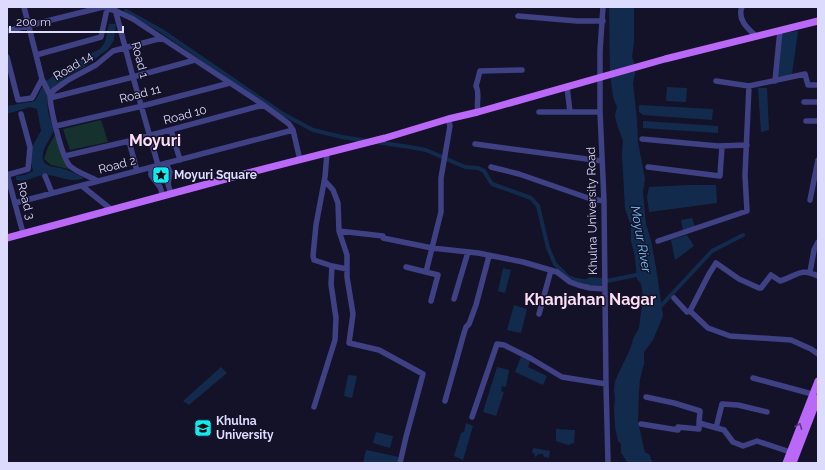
<svg xmlns="http://www.w3.org/2000/svg" width="825" height="470" font-family="Raleway,sans-serif">
  <rect width="100%" height="100%" fill="#141228"/>
  <path fill="#15322f" d="M101,120L108,142L70,150L63,129Z
    M56,133L73,170L51,165L44,159L48,147Z"/>
  <path fill="#122b4c" d="M609,7H634V42L632,57L636,68L633,84L637,120L638,142L645,179L643,192L646,224L651,240L657,274L663,316L653,340L644,352V364L640,379L639,391L638,421L644,449L645,452L650,455L651,460L654,463H628L621,453V444L618,441L615,427L614,409L615,398L614,391L615,381L631,347L633,339L639,328L643,296L641,284L637,279L635,257L631,241V225L625,209L622,154L623,140L620,133L616,121L615,115L617,107L613,97L610,74Z
    M109,24H116L114,40L108,49L84,67L66,77L47,94L48,112L54,130C51,138 45,145 43,153C40,168 54,166 64,169C70,171 78,174 84,178C69,184 57,174 44,175C34,176 25,183 16,180V176L25,175L33,171L30,158L33,145L41,131L37,109L30,107L7,114V106L35,101L42,87L45,82L57,73L80,59L100,49L105,42Z
    M798,31L792,74L775,78L781,33Z
    M667,87L687,88L686,102L666,101Z
    M758,88H767L769,130L761,132Z
    M639,105L713,109L712,120L643,115L639,112Z
    M643,121L718,126V133L643,128Z
    M691,185H716L717,203L649,212L647,197L649,187Z
    M692,218L695,227L683,231L681,220Z
    M687,235L694,246L675,260L671,240Z
    M503,268L511,270L505,293L498,291Z
    M590,277L603,278L604,280L602,282L604,284L602,287L585,285V280Z
    M514,305L527,309L521,333L507,330Z
    M521,357L530,361L528,367L547,376L543,385L515,372Z
    M221,367L227,373L189,405L183,401Z
    M497,367L509,370L506,387L502,386L501,391L504,392L496,416L483,412Z
    M348,375L357,376L352,398L344,396Z
    M466,423L473,426L463,460L454,456L461,433L464,432Z
    M556,429L575,430L574,443L568,445L556,441Z
    M376,432L393,436L390,448L373,443Z
    M533,448L550,451L549,458L544,457L543,454H539L535,457L534,453H532Z
    M366,450L399,457L397,463H363Z"/>
  <g fill="none" stroke-linecap="round" stroke-linejoin="round">
    <path stroke="#122b4c" stroke-width="4" d="M126,11L162,31L283,114L313,130L342,137L368,141
      M376,142L410,147L426,150L465,167L478,168L484,171L492,184L531,198L538,206L548,248L555,264L568,277L576,280L590,282
      M597,282H602L641,274
      M658,309L712,251L743,235"/>
    <path stroke="#404185" stroke-width="5.5" d="M24,7L42,79L50,95
      M603,7L600,51V112L604,201L606,384L608,463
      M742,7C737,19 747,28 756,36
      M115,9L133,77L158,165
      M518,16L577,21H603
      M7,31L103,7L116,11L133,19L262,104L289,124L293,130L300,160
      M36,55L101,37L107,9
      M7,57L18,100L32,98L42,79
      M716,81L749,86L805,74L808,85H818
      M775,81L780,30
      M567,87L570,112
      M50,98L129,78L195,60
      M804,102H818
      M478,112C476,103 480,93 476,86L480,71L522,70
      M539,112H600
      M806,121H818
      M56,126L138,107L230,83
      M171,130L180,160
      M642,139L718,146L747,145
      M129,141L137,171
      M475,144L602,161
      M65,156L129,141L263,105
      M166,163L170,172L168,184L171,194
      M491,167L519,174L591,199L604,201
      M648,167L720,176L722,146
      M151,168V175L160,187L163,196
      M7,174L23,233
      M7,175L28,169L30,147L21,114
      M45,176L52,193
      M98,181C89,176 78,173 70,166C62,158 50,108 50,95L54,90L68,80L96,65L113,51L162,38
      M325,181L333,190L338,203L339,231L347,255V277L353,314L349,343L379,350L423,374L406,437L400,463
      M82,186L112,210
      M810,200L818,160
      M15,203L293,130
      M339,231L383,236V238L432,248L478,253L523,262L557,272L570,282L578,285L590,288L604,289
      M658,241L747,211L745,175L749,86
      M332,266L347,269
      M406,267L438,275L431,301
      M426,272L441,212V178L450,126L448,119
      M810,272L814,250L818,242
      M674,298L687,312L690,311L708,328L730,336L791,340L811,349L818,354
      M454,299L468,252
      M690,311L709,274L716,263L739,279L759,288H761L771,275L780,281C797,276 800,267 818,276
      M539,314L551,270
      M753,378L812,394
      M646,397L674,403L700,411L699,423
      M445,401L464,333L466,327L469,324L476,305L489,256
      M314,407L335,340L336,318L331,284L332,266L314,260L313,256L316,225L325,177L327,153
      M472,417L497,344L504,345L530,358L562,377L606,384
      M641,424L678,430V427L699,429V423L724,430L733,442L743,446L757,441L790,452
      M716,428L722,404L738,405L767,412"/>
    <path stroke="#b968f7" stroke-width="7" d="M7,238L248,173L385,138L448,119L478,112L665,59L818,21
      M786,463L818,381
      M793,463L818,398"/>
  </g>
  <defs><path id="oneway-chevron" d="M-2-3.5L2.5 0L-2 3.5" fill="none" stroke-width="1.6" stroke-linecap="round" stroke-linejoin="round"/></defs>
  <use stroke="#5e3985" href="#oneway-chevron" transform="translate(799 426) rotate(-69)"/>
  <defs>
    <symbol id="sight-square" viewBox="-11 -11 22 22"><rect x="-9" y="-9" width="18" height="18" rx="4" fill="#12eaf2" stroke="#141228"/><path d="M0-6L1.8-2.2L6-1.7L2.9 1.2L3.7 5.4L0 3.3L-3.7 5.4L-2.9 1.2L-6-1.7L-1.8-2.2Z" fill="#111"/></symbol>
    <symbol id="university-square" viewBox="-11 -11 22 22"><rect x="-9" y="-9" width="18" height="18" rx="4" fill="#12eaf2" stroke="#141228"/><path d="M0-5L7-2L0 1L-7-2ZM-4 1L0 2.5L4 1V4Q0 6-4 4Z" fill="#111"/></symbol>
  </defs>
  <g fill-rule="evenodd">
    <use href="#sight-square" x="151" y="165" width="20" height="20"/>
    <use href="#university-square" x="193" y="418" width="20" height="20"/>
  </g>
  <g text-anchor="middle" dominant-baseline="central" stroke-width="3" stroke-linejoin="round" paint-order="stroke">
    <g font-size="12" fill="#dddbfd" stroke="#141228">
      <text transform="translate(140 60) rotate(75)">Road 1</text>
      <text transform="translate(73 66) rotate(-31)">Road 14</text>
      <text transform="translate(140 94) rotate(-15)">Road 11</text>
      <text transform="translate(185 115) rotate(-15)">Road 10</text>
      <text transform="translate(117 165) rotate(-15)">Road 2</text>
      <text transform="translate(26 201) rotate(75)">Road 3</text>
      <text transform="translate(592 211) rotate(-91)">Khulna University Road</text>
    </g>
    <g font-size="12" font-weight="bold" fill="#dddbfd" stroke="#141228" text-anchor="start">
      <text x="174" y="175">Moyuri Square</text>
      <text x="216" y="421">Khulna<tspan x="216" dy="14">University</tspan></text>
    </g>
    <g font-size="13" font-style="italic" fill="#6fc1f7" stroke="#141228">
      <text transform="translate(641 239) rotate(80)">Moyur River</text>
    </g>
    <g font-size="16" font-weight="bold" fill="#fdddf3" stroke="#141228">
      <text x="155" y="140">Moyuri</text>
      <text x="590" y="299">Khanjahan Nagar</text>
    </g>
  </g>
  <rect width="825" height="470" fill="none" stroke="#dddbfd" stroke-width="16"/>
  <path d="M10 26v6h113v-6" fill="none" stroke="#dddbfd" stroke-width="2"/>
  <text x="16" y="26" font-size="12" fill="#dddbfd" stroke="#141228" stroke-width="3" paint-order="stroke">200 m</text>
</svg>
